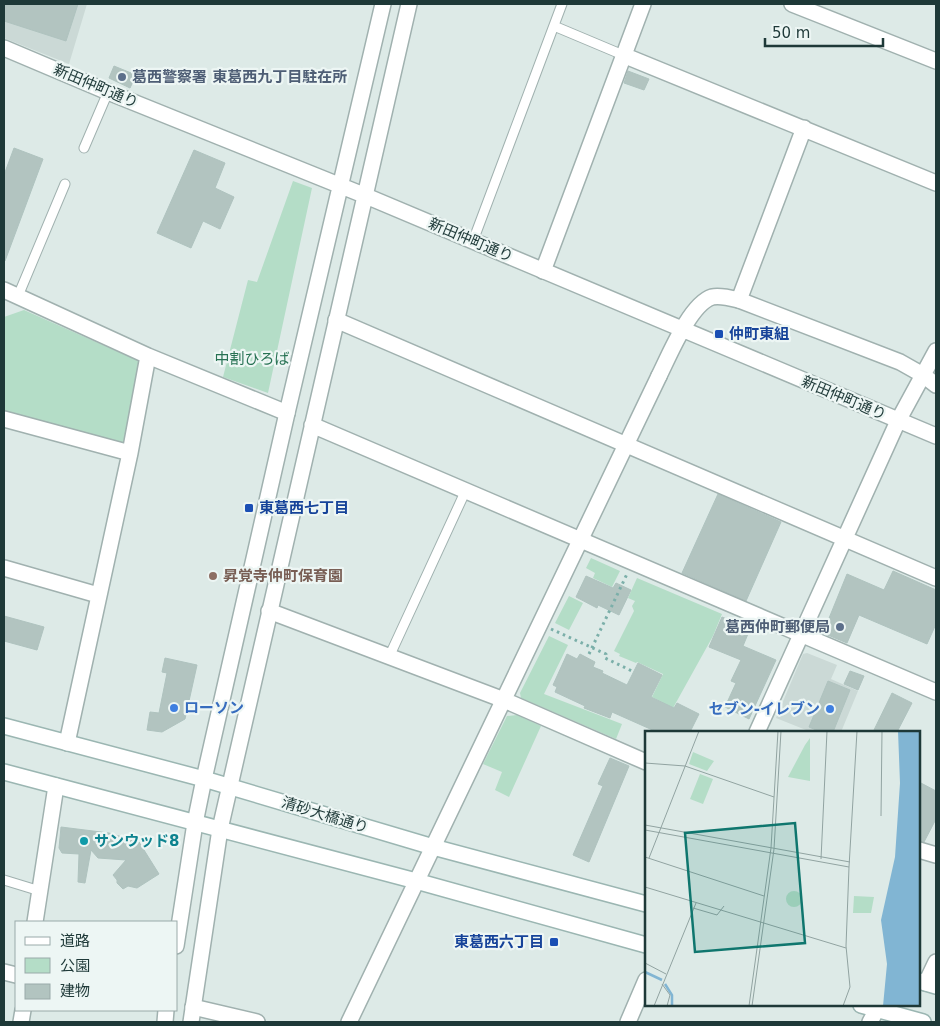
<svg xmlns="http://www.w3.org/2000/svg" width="940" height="1026" font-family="'DejaVu Sans','Noto Sans JP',sans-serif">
  <rect width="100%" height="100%" fill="#ddeae7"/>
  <path fill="#cbd9d6" d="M4,4H87L69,64L4,38Z
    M807,653L837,665L831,679L858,691L841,732H811L776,718L803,654Z"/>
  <path fill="#b4ddc7" d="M293,181L312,188L268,393L223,377L248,280L257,282Z
    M24,310L141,362L123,443L113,446L4,416V317Z
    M591,558L620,571L612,587L593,578L595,573L586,568Z
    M637,578L722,614L713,636L673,708L652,697L663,674L637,662L636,663L619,656L620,654L614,651L634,611L632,606L635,601L628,598Z
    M569,596L583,603L569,630L555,623Z
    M549,636L568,645L544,694L622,724L616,739L521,698L520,693Z
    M517,715L541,726L509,797L495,790L502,772L483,764L507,716Z"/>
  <path fill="#b2c4c0" stroke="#afc3bf" d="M4,4H78L66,41L4,21Z
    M114,66L136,75L130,88L109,78Z
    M628,71L649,79L644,90L624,83Z
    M14,148L43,159L5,261H4V175Z
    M194,150L225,163L215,188L234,197L220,229L203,221L191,248L157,233Z
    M718,494L781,522L746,601L682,573Z
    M893,571L936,590V624L927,644L859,615L847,643L823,633L847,574L884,590Z
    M586,576L613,588L616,583L631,590L619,615L598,605L597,608L576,597Z
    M4,616L44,627L37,650L4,641Z
    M722,617L750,629L743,646L776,660L749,719L725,707L736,683L731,681L741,660L709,647Z
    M567,654L577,659L580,654L595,662L593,667L603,671L602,673L627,685L638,663L662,675L651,697L674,708L677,703L699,714L690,732H657L612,712L610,718L584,708L585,706L555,692L557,687L553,685Z
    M165,658L197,665L185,719L162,732L147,730L150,712L159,713L167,673L162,672Z
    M850,671L864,676L858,690L844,684Z
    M828,681L850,690L833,732H821L809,727Z
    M892,693L912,703L897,732H873Z
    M610,758L629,766L589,862L573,855L603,786L598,784Z
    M919,782L936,791V819L924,842L919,841Z
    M61,827L109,833L139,842L159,874L137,888L128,886L123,889L117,883V880L113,875L126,860L98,858L91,850L85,883L78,882L79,854L62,853L59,848Z"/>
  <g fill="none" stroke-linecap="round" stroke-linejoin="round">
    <defs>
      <path id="service" d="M554,26L623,55
        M84,148L108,92
        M473,241L562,4
        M18,296L65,184
        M389,657L466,490
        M4,880L40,891"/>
      <path id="minor" d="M792,4L936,61
        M623,55L936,183
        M543,271L643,4
        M4,290L148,356L287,413
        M739,300L804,128
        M336,320L936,578
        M923,375L936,385
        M4,419L130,453
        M4,568L98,595
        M269,611L504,700L646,762
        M757,732L898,421
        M67,743L130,453L148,356
        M919,850L936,855
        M35,922L56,786
        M4,972L16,975
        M926,983L936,962
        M193,1007L257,1022
        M21,1022L23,1010
        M349,1022L659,376
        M628,1022L646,980
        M870,1022L877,1009"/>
      <path id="tertiary" d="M4,48L108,92L366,196L936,436
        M659,376C669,356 690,304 712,297C720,295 731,298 739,300L900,362L923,375
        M898,421L936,351
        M312,425L936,692
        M176,946L195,823L204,779L287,413L383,4
        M165,1022L166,1010
        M191,1022L220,829L409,4"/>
      <path id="secondary" d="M4,726L204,779L433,847L646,904
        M4,772L416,881L646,945
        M919,981L936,986
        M861,1005L923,1022"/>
    </defs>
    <use href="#service" stroke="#a0b1af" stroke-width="11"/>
    <use href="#minor" stroke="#a0b1af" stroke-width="18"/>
    <use href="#tertiary" stroke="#a0b1af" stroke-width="18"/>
    <use href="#secondary" stroke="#9bb6b2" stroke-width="18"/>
    <path stroke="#7bafa9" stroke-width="3" stroke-dasharray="2.5 4" stroke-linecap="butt" d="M551,629L606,654L605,658L632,671
      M589,654L627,574"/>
    <use href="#service" stroke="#fff" stroke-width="9"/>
    <use href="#minor" stroke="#fff" stroke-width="15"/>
    <use href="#tertiary" stroke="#fff" stroke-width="15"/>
    <use href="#secondary" stroke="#fff" stroke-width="15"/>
  </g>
  <g fill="#5c6f8a" stroke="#edf6f4" stroke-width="2">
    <circle cx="122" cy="77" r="5"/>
    <circle cx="840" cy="627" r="5"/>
  </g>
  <g fill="#1a4fb4" stroke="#edf6f4" stroke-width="2">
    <rect x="714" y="329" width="10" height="10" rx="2.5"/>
    <rect x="244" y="503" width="10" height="10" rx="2.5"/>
    <rect x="549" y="937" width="10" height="10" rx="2.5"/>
  </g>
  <circle fill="#8d6e63" stroke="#edf6f4" stroke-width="2" cx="213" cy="576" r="5"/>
  <g fill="#3f7fe0" stroke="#edf6f4" stroke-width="2">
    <circle cx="174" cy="708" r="5"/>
    <circle cx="830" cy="709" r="5"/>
  </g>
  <circle fill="#0f9aa8" stroke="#edf6f4" stroke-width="2" cx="84" cy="841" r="5"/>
  <g text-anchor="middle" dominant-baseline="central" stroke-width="4.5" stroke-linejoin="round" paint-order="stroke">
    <g font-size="15" font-weight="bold" fill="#4e5e75" stroke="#edf6f4" text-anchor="start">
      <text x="132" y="77">葛西警察署 東葛西九丁目駐在所</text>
      <text x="830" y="627" text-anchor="end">葛西仲町郵便局</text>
    </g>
    <g font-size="15" fill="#1e3938" stroke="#edf6f4">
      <text transform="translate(96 86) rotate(23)">新田仲町通り</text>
      <text transform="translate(471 240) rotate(23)">新田仲町通り</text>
      <text transform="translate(844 398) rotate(23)">新田仲町通り</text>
      <text transform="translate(325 815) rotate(17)">清砂大橋通り</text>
    </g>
    <g font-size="15" font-weight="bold" fill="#164399" stroke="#edf6f4" text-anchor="start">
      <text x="729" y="334">仲町東組</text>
      <text x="259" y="508">東葛西七丁目</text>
      <text x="544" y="942" text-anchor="end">東葛西六丁目</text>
    </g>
    <g font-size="15" fill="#277253" stroke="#edf6f4">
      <text x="252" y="359">中割ひろば</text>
    </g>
    <g font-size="15" font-weight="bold" fill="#785e54" stroke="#edf6f4" text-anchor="start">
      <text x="223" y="576">昇覚寺仲町保育園</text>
    </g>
    <g font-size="15" font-weight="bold" fill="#366cbe" stroke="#edf6f4" text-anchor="start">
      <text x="184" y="708">ローソン</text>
      <text x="820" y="709" text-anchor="end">セブン-イレブン</text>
    </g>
    <g font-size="15" font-weight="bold" fill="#0d838f" stroke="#edf6f4" text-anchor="start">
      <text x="94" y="841">サンウッド8</text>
    </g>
  </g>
  <g transform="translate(645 731)">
    <rect width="275" height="275" fill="#ddeae7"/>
    <path d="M165,7V50L143,46L160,14ZM48,21L69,30L62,40L44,33ZM55,43L68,48L58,73L45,68ZM141 168a8 8 0 1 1 16 0a8 8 0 1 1-16 0ZM209,165L229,166L226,182H208Z" fill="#b4ddc7"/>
    <path d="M253,0H275V275H238L242,233L236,189L250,126L255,52Z" fill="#81b5d3"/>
    <path fill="none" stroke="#81b5d3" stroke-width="2.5" d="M0,241L17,249M20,253L27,264V275"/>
    <path fill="none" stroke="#91a3a1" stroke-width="1" d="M0,32L40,35L129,66M236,85L237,0M0,94L205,131M0,99L204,136L212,0M0,126L119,165M4,127L54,0M176,128L182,0M0,156L201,217M48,177L72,184L79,175M0,232L21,243M17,253L25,264L22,275M9,275L51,172M104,275L126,117L133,0M107,275L129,118L136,0M198,275L205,256L201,215L204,136"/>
    <path fill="#0f766e" fill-opacity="0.15" stroke="#0f766e" stroke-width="2.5" d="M150,92L160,212L50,221L40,102Z"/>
    <rect width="275" height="275" fill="none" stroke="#1e3938" stroke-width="2.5"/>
  </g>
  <rect width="940" height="1026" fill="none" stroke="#1e3938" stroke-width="10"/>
  <rect x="15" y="921" width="162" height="90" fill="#edf6f4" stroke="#9aaaa9"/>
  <rect x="25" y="937" width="25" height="8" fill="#ffffff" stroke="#9aaaa9"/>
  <text x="60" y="946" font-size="15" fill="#1e3938">道路</text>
  <rect x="25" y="958" width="25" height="15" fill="#b4ddc7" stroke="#9aaaa9"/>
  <text x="60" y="971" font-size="15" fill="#1e3938">公園</text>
  <rect x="25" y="984" width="25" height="15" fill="#b2c4c0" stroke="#9aaaa9"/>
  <text x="60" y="996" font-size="15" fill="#1e3938">建物</text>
  <path d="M765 38v8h118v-8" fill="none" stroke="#1e3938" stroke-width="2.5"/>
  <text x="772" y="38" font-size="15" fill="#1e3938" stroke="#edf6f4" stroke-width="4" paint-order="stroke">50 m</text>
</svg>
